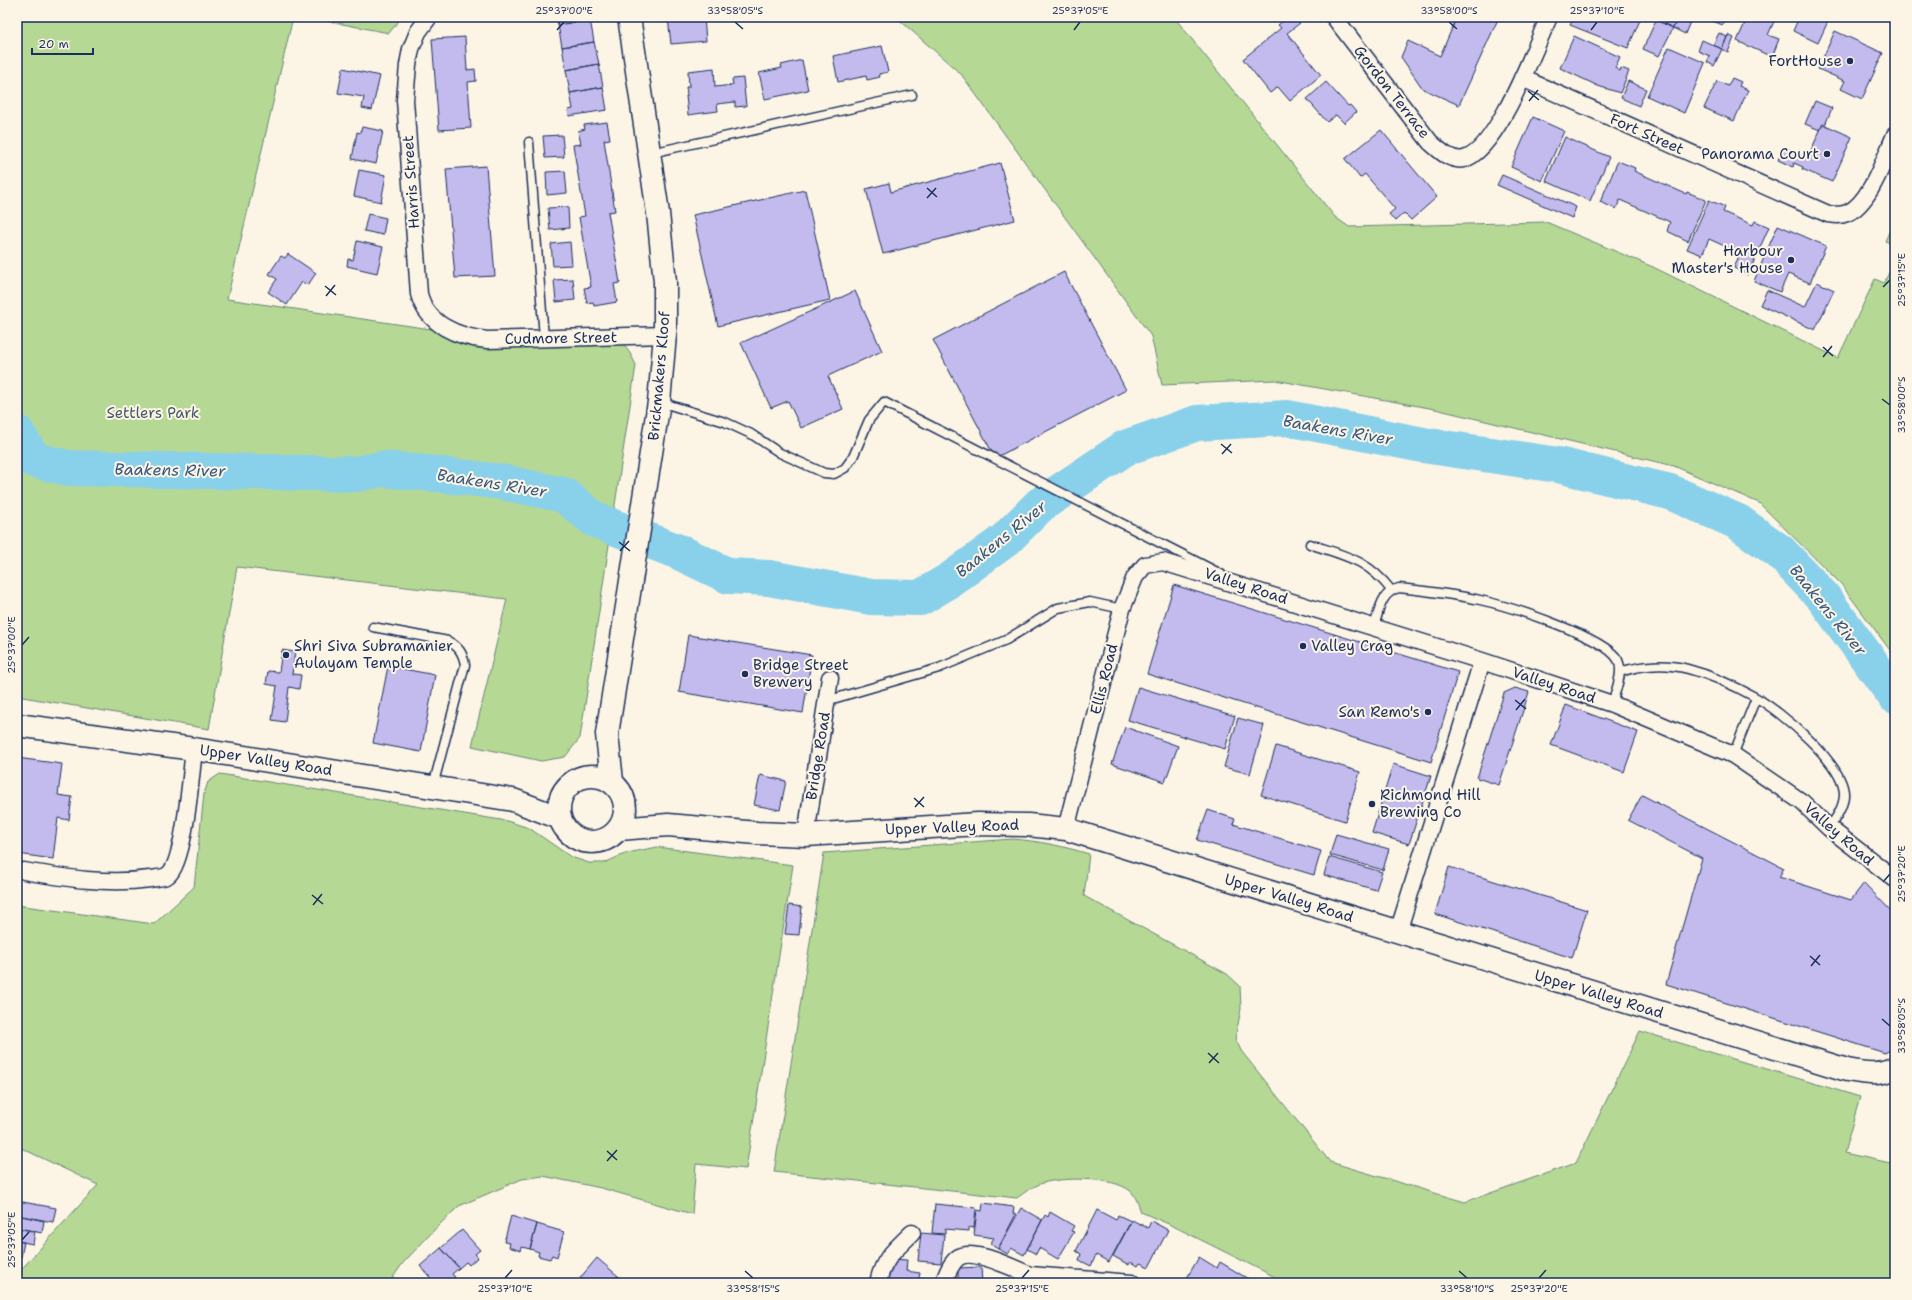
<svg xmlns="http://www.w3.org/2000/svg" width="1912" height="1300" font-family="'Shantell Sans',sans-serif">
  <rect width="100%" height="100%" fill="#fcf5e5"/>
  <filter id="ink" filterUnits="userSpaceOnUse"><feTurbulence type="fractalNoise" baseFrequency=".025" numOctaves="2"/><feDisplacementMap in="SourceGraphic" scale="8" xChannelSelector="R" yChannelSelector="G"/><feConvolveMatrix kernelMatrix="1 2 1 2 8 2 1 2 1" color-interpolation-filters="sRGB"/></filter>
  <g filter="url(#ink)">
    <path fill="#b5d994" stroke="#688479" d="M17,17H293L227,299L458,333L618,336L631,355L636,365L580,738L565,757L541,761L472,746L507,599L237,567L209,729L17,696Z
      M306,17H402L389,33Z
      M896,17H1174L1335,217L1349,227L1546,222L1653,267L1838,358L1875,279L1884,283L1895,260V657L1841,584L1759,503L1674,466L1435,409L1275,380L1162,385L1151,336L961,74Z
      M1895,219V245L1885,241Z
      M220,774L507,821L529,828L571,857L589,863H604L627,853L657,847L793,865L746,1169L696,1164L692,1214L601,1188L543,1176L522,1179L459,1206L439,1225L403,1263L389,1283H17V1274L98,1185L17,1146V905L154,924L194,887L204,794L208,782Z
      M1012,839C1039,841 1063,846 1089,854L1084,896L1227,974L1240,986L1241,1009L1235,1039L1242,1052L1330,1162L1465,1202L1576,1163L1640,1031L1860,1097L1844,1153L1895,1164V1283H1287L1173,1226L1141,1212C1139,1207 1137,1200 1134,1195C1122,1176 1062,1177 1043,1183C1033,1186 1025,1192 1017,1198L774,1172L824,853Z"/>
    <g fill="none" stroke-linecap="round" stroke-linejoin="round">
      <path stroke="#89d0ea" stroke-width="36" d="M17,433L34,460L68,468L356,474L382,469L435,474L502,482L564,495L595,520L679,552L729,576L769,578L871,597L920,598L950,580L1005,540L1040,505L1125,448L1197,423L1287,418L1423,445L1558,465L1670,492L1738,522L1780,552L1823,597L1895,696"/>
    </g>
    <path fill="#c3bbed" stroke="#1b2f5e" d="M556,17H590V19L558,25Z
      M704,17L706,41L671,44L668,18Z
      M1288,17H1295L1300,23L1287,33L1321,75L1290,101L1278,87L1270,93L1243,59L1281,28L1278,25Z
      M1457,17H1499L1459,105L1423,89L1401,57L1408,41L1440,56Z
      M1574,17H1635L1640,20L1628,48L1570,25Z
      M1658,17H1678L1673,28L1656,20Z
      M1678,17H1692L1685,34L1673,28Z
      M1702,17H1726L1723,25Z
      M1731,17H1776L1768,35L1779,39L1772,57L1737,41L1745,23Z
      M1799,17H1824L1829,19L1818,43L1793,31Z
      M590,19L594,42L562,47L558,25Z
      M1656,20L1673,28L1659,56L1643,49Z
      M1835,31L1883,53L1862,99L1841,89L1845,81L1818,69Z
      M1719,33L1727,37L1722,49L1713,45Z
      M1728,35L1734,38L1728,52L1722,49Z
      M1574,36L1620,57L1615,68L1620,71L1621,68L1629,71L1620,93L1598,86L1560,68Z
      M465,37L467,70L475,69L476,81L468,82L471,128L439,130L432,39Z
      M1702,40L1722,49L1714,66L1707,62L1710,56L1698,51Z
      M594,42L599,64L566,70L562,47Z
      M882,46L888,72L879,74L880,77L867,80L866,76L838,82L833,56Z
      M1669,47L1705,63L1684,113L1647,96Z
      M802,60L808,90L765,99L759,73L782,68L781,65Z
      M599,64L603,87L570,93L566,70Z
      M343,68L380,76L372,110L362,108L364,97L338,93Z
      M714,68L715,87L733,85L732,79L743,78L746,106L735,107V102L717,104L718,111L688,115L686,96H687L686,87H689L688,71Z
      M1732,78L1741,82L1739,86L1748,90L1734,121L1704,108L1717,81L1728,86Z
      M1628,81L1646,89L1639,106L1621,98Z
      M1326,82L1348,106L1350,105L1356,112L1344,123L1336,115L1327,122L1307,99Z
      M603,87L607,110L569,116L568,110L573,109L570,93Z
      M1815,101L1832,108L1825,125L1823,124L1820,130L1805,124Z
      M1533,117L1564,131L1542,181L1511,167Z
      M607,122L610,139L604,140L615,211L608,212L620,283L614,284L617,302L594,306L593,302L587,303L584,288L591,287L579,217L585,216L573,145L581,144L578,131L585,129L584,125Z
      M1823,124L1852,137L1832,182L1802,169L1803,167L1794,163L1793,167L1778,160L1784,147L1798,153L1797,155L1807,159Z
      M362,127L383,131L376,164L352,159L357,132L360,133Z
      M1381,130L1437,197L1411,220L1404,213L1395,221L1389,214L1395,209L1365,174L1360,178L1345,159Z
      M562,135L564,157L545,158L543,136Z
      M1565,137L1609,157L1590,201L1546,181Z
      M1618,161L1635,168L1634,171L1686,194L1687,192L1706,200L1688,241L1667,231L1670,222L1620,200L1616,209L1600,202Z
      M1000,163L1015,220L883,254L866,189L889,183L891,192Z
      M486,166L495,276L455,278L446,169Z
      M359,170L386,175L381,202L354,196Z
      M565,171L567,193L547,195L546,172Z
      M1502,175L1576,207L1572,218L1497,185Z
      M805,190L830,300L718,326L693,215Z
      M1709,200L1725,207L1723,212L1753,225L1755,221L1769,227L1748,275L1734,268L1740,253L1709,239L1702,255L1687,249Z
      M568,207L569,228L550,230L548,208Z
      M368,214L386,218L383,235L364,231Z
      M1778,225L1826,246L1810,283L1788,274L1780,292L1754,281Z
      M357,241L383,247L377,273L347,266L348,259L353,260Z
      M570,242L572,265L553,266L551,244Z
      M288,254L316,273L308,285L302,282L287,305L268,292L277,279L269,274L281,256L285,258Z
      M1064,272L1126,390L995,458L933,340Z
      M573,279L575,300L556,302L554,280Z
      M1817,282L1834,290L1815,330L1760,305L1767,290L1805,307Z
      M855,291L882,351L828,376L843,409L801,428L788,401L771,408L741,343Z
      M1174,585L1458,672L1431,762L1147,674Z
      M688,635L812,655L803,713L679,692Z
      M282,650L295,652L292,674L301,675L299,689L289,687L285,722L272,720L277,686L266,684L268,671L279,672Z
      M388,666L435,675L421,752L373,743Z
      M1138,687L1235,716L1225,749L1128,720Z
      M1515,688L1529,692L1499,785L1477,778L1504,693Z
      M1566,705L1638,732L1624,772L1551,745Z
      M1238,718L1264,725L1250,774L1224,767Z
      M1125,727L1178,746L1165,782L1112,764Z
      M1276,746L1360,772L1345,821L1261,795Z
      M17,758L62,764L58,795L72,797L69,820L58,818L53,859L18,854L17,860Z
      M1393,764L1431,776L1409,844L1372,833Z
      M760,775L786,781L780,810L754,805Z
      M1642,795L1784,868L1779,877L1851,900L1864,883L1895,915V1047L1885,1053L1666,984L1702,858L1628,820Z
      M1208,810L1235,819L1233,824L1321,851L1314,875L1197,840Z
      M1336,834L1389,849L1383,870L1330,855Z
      M1329,857L1382,872L1376,890L1324,875Z
      M1449,867L1587,910L1572,958L1435,914Z
      M789,905L802,907L799,935L785,934Z
      M17,1201L56,1208L53,1222L17,1215Z
      M983,1203L1014,1207L1013,1214H1016L998,1249L990,1244L994,1238L974,1235L977,1210L982,1211Z
      M935,1204L976,1208L974,1228L969,1227V1231L945,1229V1234L932,1233Z
      M1021,1208L1042,1220L1024,1255L1011,1248L1008,1254L998,1249Z
      M1097,1210L1116,1220L1118,1215L1131,1221L1109,1262L1096,1255L1091,1266L1079,1260L1081,1254L1076,1251Z
      M1050,1212L1074,1226L1071,1231L1074,1232L1058,1259L1039,1248L1036,1254L1027,1249L1045,1215L1048,1217Z
      M17,1215L44,1221L42,1233L17,1228Z
      M511,1216L537,1224L530,1249L522,1247L521,1251L509,1247L510,1243L504,1242Z
      M1132,1220L1148,1228L1151,1221L1168,1230L1149,1267L1140,1263L1138,1266L1130,1262L1129,1265L1113,1256Z
      M537,1224L564,1232L557,1257L552,1255L550,1259L538,1256L539,1252L530,1249Z
      M17,1228L35,1231L33,1244L17,1241Z
      M462,1230L480,1250L475,1254L478,1257L469,1265L466,1262L459,1268L441,1248Z
      M921,1233L944,1235L941,1263L918,1261Z
      M17,1241L24,1242L21,1257L17,1256Z
      M441,1248L459,1268L452,1274L455,1277L448,1283H435L420,1266Z
      M1199,1257L1217,1268L1220,1262L1255,1283H1184Z
      M597,1258L618,1276L612,1283H584L585,1282L580,1278Z
      M891,1259L907,1260L906,1271L920,1273L918,1283H888Z
      M981,1267L982,1283H958V1268Z
      M618,1276L626,1283H612Z"/>
    <g fill="none" stroke-linecap="round" stroke-linejoin="round">
      <defs>
        <path id="lane" d="M529,142L544,338
          M651,153L912,95
          M660,402L725,422L751,434L780,453L824,473L834,474L845,468L853,457L869,420L884,402L1221,574
          M1310,544C1345,556 1367,559 1391,590
          M373,627L448,641C459,647 463,653 465,665L433,786
          M1374,627C1379,611 1381,592 1399,588C1426,591 1453,594 1480,600C1508,606 1606,637 1618,660C1624,672 1615,692 1612,704
          M1620,672C1641,665 1666,663 1688,669C1711,675 1735,686 1755,697C1780,711 1846,765 1844,796C1843,808 1836,818 1829,828
          M826,701L939,668L1006,640L1058,608L1090,602L1122,609
          M1733,755L1756,698"/>
        <path id="street" d="M429,17L418,32L411,49L408,65L405,100L419,294C427,325 458,337 487,340L665,335
          M1334,17L1430,142C1439,150 1451,162 1464,159C1497,151 1535,47 1549,17
          M1522,78L1828,214C1835,215 1840,216 1847,213C1870,204 1885,157 1895,135
          M1066,829L1122,609L1135,577L1145,565L1163,562L1482,661L1612,704L1733,755L1802,802L1829,828L1895,879
          M806,835L830,678
          M24,871C65,878 108,885 150,879C156,878 164,878 168,875C185,862 191,773 194,749
          M1398,932L1482,661
          M878,1283C883,1258 895,1250 912,1233
          M943,1283C947,1274 951,1262 959,1257C974,1248 1015,1269 1030,1275
          M1026,1283L1030,1275L1132,1283"/>
        <path id="secondary" d="M17,725L194,749L513,800L560,818
          M559 809a33 33 0 1 1 66 0a33 33 0 1 1-66 0Z
          M612,782L607,734L659,402L665,335V282L658,213L629,17
          M619,829L668,825L757,833L806,835L978,824L1028,825L1066,829L1847,1070C1864,1073 1879,1076 1895,1068"/>
      </defs>
      <use href="#lane" stroke="#1b2f5e" stroke-width="11"/>
      <use href="#street" stroke="#1b2f5e" stroke-width="19"/>
      <use href="#secondary" stroke="#1b2f5e" stroke-width="25"/>
      <use href="#lane" stroke="#fcf5e5" stroke-width="8"/>
      <use href="#street" stroke="#fcf5e5" stroke-width="16"/>
      <use href="#secondary" stroke="#fcf5e5" stroke-width="22"/>
    </g>
  </g>
  <path fill="none" stroke="#1b2f5e" stroke-width="1.5" d="M735,22L743,29M1449,22L1457,29M557,30L564,22M1074,30L1080,22M1591,30L1597,22M1528,91L1539,100M1529,101L1538,90M927,188L937,197M927,198L936,188M325,286L336,295M1883,287L1890,280M326,296L335,285M1823,347L1833,356M1823,357L1832,346M1882,399L1890,405M1221,444L1232,453M1222,454L1231,444M619,542L630,551M620,551L629,541M22,645L29,637M1515,700L1526,709M1516,710L1525,699M914,798L924,807M915,807L924,797M1883,882L1890,874M312,895L323,904M313,905L322,894M1810,956L1820,965M1811,966L1820,955M1882,1019L1890,1026M1208,1053L1219,1063M1209,1063L1218,1053M607,1151L617,1160M607,1161L617,1150M22,1240L29,1232M745,1271L753,1278M1459,1271L1467,1278M505,1278L512,1270M1022,1278L1029,1270M1539,1278L1546,1270"/>
  <g fill="#1b2f5e" stroke="#fcf5e5" stroke-width="1.5">
    <circle cx="1850" cy="61" r="4"/>
    <circle cx="1827" cy="154" r="4"/>
    <circle cx="1791" cy="260" r="4"/>
    <circle cx="1303" cy="646" r="4"/>
    <circle cx="286" cy="655" r="4"/>
    <circle cx="745" cy="674" r="4"/>
    <circle cx="1428" cy="712" r="4"/>
    <circle cx="1372" cy="804" r="4"/>
  </g>
  <g text-anchor="middle" dominant-baseline="central" stroke-width="4" stroke-linejoin="round" paint-order="stroke">
    <g font-size="15" fill="#1b2f5e" stroke="#fcf5e5" text-anchor="end">
      <text x="1842" y="61">FortHouse</text>
      <text x="1819" y="154">Panorama Court</text>
      <text x="1783" y="251">Harbour<tspan x="1783" dy="17">Master's House</tspan></text>
      <text x="294" y="646" text-anchor="start">Shri Siva Subramanier<tspan x="294" dy="17">Aulayam Temple</tspan></text>
      <text x="1311" y="646" text-anchor="start">Valley Crag</text>
      <text x="753" y="665" text-anchor="start">Bridge Street<tspan x="753" dy="17">Brewery</tspan></text>
      <text x="1420" y="712">San Remo's</text>
      <text x="1380" y="795" text-anchor="start">Richmond Hill<tspan x="1380" dy="17">Brewing Co</tspan></text>
    </g>
    <g font-size="15" fill="#1b2f5e" stroke="#fcf5e5">
      <text transform="translate(1392 92) rotate(52)">Gordon Terrace</text>
      <text transform="translate(1647 134) rotate(24)">Fort Street</text>
      <text transform="translate(411 182) rotate(-94)">Harris Street</text>
      <text transform="translate(561 338) rotate(-1)">Cudmore Street</text>
      <text transform="translate(659 376) rotate(-85)">Brickmakers Kloof</text>
      <text transform="translate(1246 586) rotate(18)">Valley Road</text>
      <text transform="translate(1104 679) rotate(-76)">Ellis Road</text>
      <text transform="translate(1554 685) rotate(18)">Valley Road</text>
      <text transform="translate(818 756) rotate(-81)">Bridge Road</text>
      <text transform="translate(266 760) rotate(9)">Upper Valley Road</text>
      <text transform="translate(952 827) rotate(-2)">Upper Valley Road</text>
      <text transform="translate(1839 834) rotate(41)">Valley Road</text>
      <text transform="translate(1289 898) rotate(17)">Upper Valley Road</text>
      <text transform="translate(1599 994) rotate(17)">Upper Valley Road</text>
    </g>
    <g font-size="15" fill="#425a6c" stroke="#fcf5e5">
      <text x="153" y="413">Settlers Park</text>
    </g>
    <g font-size="16" font-style="italic" fill="#365781" stroke="#fcf5e5">
      <text transform="translate(1338 430) rotate(10)">Baakens River</text>
      <text transform="translate(170 470) rotate(1)">Baakens River</text>
      <text transform="translate(492 483) rotate(9)">Baakens River</text>
      <text transform="translate(1001 539) rotate(-39)">Baakens River</text>
      <text transform="translate(1828 610) rotate(51)">Baakens River</text>
    </g>
  </g>
  <rect width="1912" height="1300" fill="none" stroke="#fcf5e5" stroke-width="44"/>
  <path d="M32 48v6h61v-6" fill="none" stroke="#1b2f5e" stroke-width="2"/>
  <text x="38" y="48" font-size="12" fill="#1b2f5e" stroke="#fcf5e5" stroke-width="3" paint-order="stroke">20 m</text>
  <rect x="22" y="22" width="1868" height="1256" fill="none" stroke="#1b2f5e" stroke-width="1.5"/>
  <g font-size="10" text-anchor="middle" fill="#1b2f5e">
    <text x="564" y="14">25°37'00"E</text>
    <text x="735" y="14">33°58'05"S</text>
    <text x="1080" y="14">25°37'05"E</text>
    <text x="1449" y="14">33°58'00"S</text>
    <text x="1597" y="14">25°37'10"E</text>
    <text transform="translate(1901 280) rotate(-90)" y="4">25°37'15"E</text>
    <text transform="translate(1901 405) rotate(-90)" y="4">33°58'00"S</text>
    <text transform="translate(11 645) rotate(-90)" y="4">25°37'00"E</text>
    <text transform="translate(1901 874) rotate(-90)" y="4">25°37'20"E</text>
    <text transform="translate(1901 1026) rotate(-90)" y="4">33°58'05"S</text>
    <text transform="translate(11 1240) rotate(-90)" y="4">25°37'05"E</text>
    <text x="505" y="1292">25°37'10"E</text>
    <text x="753" y="1292">33°58'15"S</text>
    <text x="1022" y="1292">25°37'15"E</text>
    <text x="1467" y="1292">33°58'10"S</text>
    <text x="1539" y="1292">25°37'20"E</text>
  </g>
</svg>
